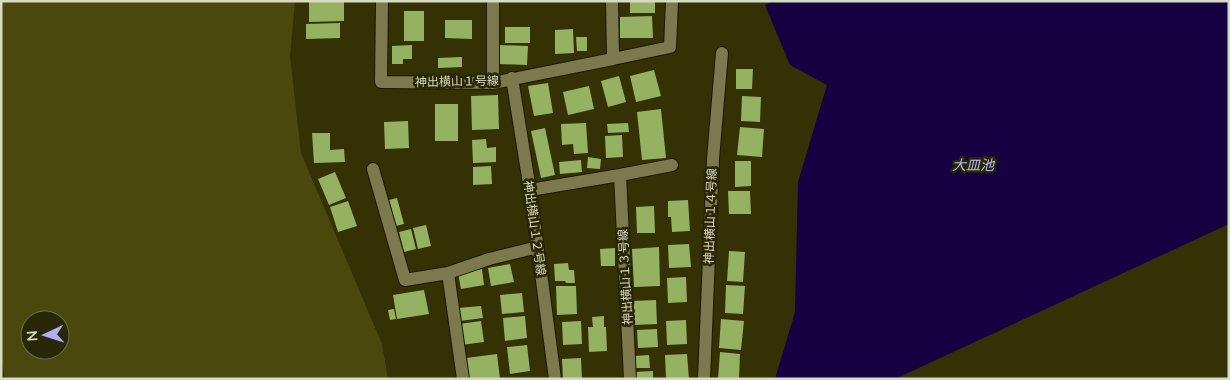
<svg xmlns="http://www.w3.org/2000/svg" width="1230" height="380" font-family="Lato,'Noto Sans JP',sans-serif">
  <rect width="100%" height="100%" fill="#343104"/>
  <path fill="#4b480e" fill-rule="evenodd" d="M1,1H295L290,56L301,153L382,344L388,379H5L1,358ZM30,320H60V350H30Z"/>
  <path fill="#160143" d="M772,1H1229V224L895,379H775L795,312L798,182L827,85L790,65L765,5Z"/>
  <path fill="#95b263" d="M309,1H344V21L309,22Z
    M630,1H655V13H630Z
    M404,11H424V41H404Z
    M652,16L653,38H620V17Z
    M445,20H472V39L445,38Z
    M340,23V38L306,39V24Z
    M505,27H530V43H505Z
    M573,29L574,53L555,54V30Z
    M576,37H587V51H577Z
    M412,45V59H403V64H392V46Z
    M499,45L528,46L527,65L499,64Z
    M462,57V67L438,68V58Z
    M736,69H753L752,89H736Z
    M654,70L661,96L636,102L630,76Z
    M619,76L626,102L608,107L601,81Z
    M548,83L553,113L534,116L528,86Z
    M589,86L594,109L568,115L563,92Z
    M498,95L499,129L472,130L471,96Z
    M742,96L761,97L760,122L741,121Z
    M435,104H458V141H435Z
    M661,109L666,158L642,160L637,112Z
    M408,121L409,148L385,149L384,122Z
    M586,123L588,153L574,154L573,144L562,145L561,124Z
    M628,123L629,132L608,133L607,124Z
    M740,127L764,129L762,157L737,155Z
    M545,128L555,175L541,178L531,131Z
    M312,133H330V150L344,149L345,162L314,163Z
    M622,135L623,157L606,158L605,136Z
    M486,139L487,148L496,147V162L473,163L472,140Z
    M588,157L601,159L600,169L587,168Z
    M581,160L582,172L560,174L559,162Z
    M735,161H751V186L735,187Z
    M491,166L492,184L473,185V167Z
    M335,172L346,198L329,205L318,179Z
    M728,191H750L751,214H729Z
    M397,198L404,224L396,226L389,200Z
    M688,200L690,231L672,232L671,217H668V201Z
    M348,201L357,226L338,232L330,207Z
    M654,206L655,233H637L636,207Z
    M426,225L431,246L418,249L413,228Z
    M411,229L416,249L404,252L399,232Z
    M689,244L691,267L669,268L668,245Z
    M659,247L660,286L634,287L632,249Z
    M615,248V266H601L600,249Z
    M729,251L745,252L743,282L727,281Z
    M568,263L569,270H574L575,283H566L565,281H555L554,264Z
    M510,264L514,282L491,286L488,268Z
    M482,269L484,285L461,289L458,273Z
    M686,277L687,302L668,303L667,278Z
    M726,285L745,286L743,314L725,313Z
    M556,286H576L577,314L557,315Z
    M424,290L429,314L397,319L393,295Z
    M522,293L524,312L502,314L500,295Z
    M656,300L657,324L634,325L632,301Z
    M481,306L483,318L460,321L458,308Z
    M394,309L396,319L390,320L388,310Z
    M525,316L527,338L505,341L503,318Z
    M604,316V327H606L607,351L589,352L588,327H593L592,317Z
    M721,319L744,321L741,350L719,348Z
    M686,320L687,344L667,345L666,321Z
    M481,321L484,342L461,345L459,324Z
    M581,321L582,344L563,345L562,322Z
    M657,329L658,347L638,348L637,330Z
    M527,345L530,371L510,374L507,347Z
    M720,352L740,354L739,379H718Z
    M497,354L500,379H469L466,358Z
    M687,354L689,379H666L665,355Z
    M649,355L650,368H635L634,356Z
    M581,358L582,379H563L562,359Z
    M653,371V379H635L634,372Z"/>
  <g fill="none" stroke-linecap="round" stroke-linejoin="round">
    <defs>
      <path id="minor" d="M382,1L381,82L493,83L613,59L612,1
        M613,59L670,47L672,1
        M512,78L530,190L555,379
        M493,83V1
        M373,169L405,280L448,273
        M620,175L630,379
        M530,190L620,175L672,165
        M463,379L448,273L489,259L538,247
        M704,379L713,159L722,53"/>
    </defs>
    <use href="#minor" stroke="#1b1900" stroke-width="14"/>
    <use href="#minor" stroke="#7b794d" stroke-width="12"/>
  </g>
  <g text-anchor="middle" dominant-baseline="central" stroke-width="5" stroke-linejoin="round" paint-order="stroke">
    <g font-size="12" fill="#dad9c2" stroke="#292706">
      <text transform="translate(457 81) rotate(-1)">神出横山１号線</text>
      <text transform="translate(710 216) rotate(-88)">神出横山１４号線</text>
      <text transform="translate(535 228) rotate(82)">神出横山１２号線</text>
      <text transform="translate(625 277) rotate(-93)">神出横山１３号線</text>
    </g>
    <g font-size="14" font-style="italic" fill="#bdbbf7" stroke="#292706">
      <text x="973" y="164">大皿池</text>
    </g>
  </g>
  <rect width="1230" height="380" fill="none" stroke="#dad9c2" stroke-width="5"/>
  <g transform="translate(45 335) rotate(266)"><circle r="24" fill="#292706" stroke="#706e51"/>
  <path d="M0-4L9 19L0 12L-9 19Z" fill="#b1adfa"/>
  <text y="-8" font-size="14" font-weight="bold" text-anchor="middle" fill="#dad9c2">N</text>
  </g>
</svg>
